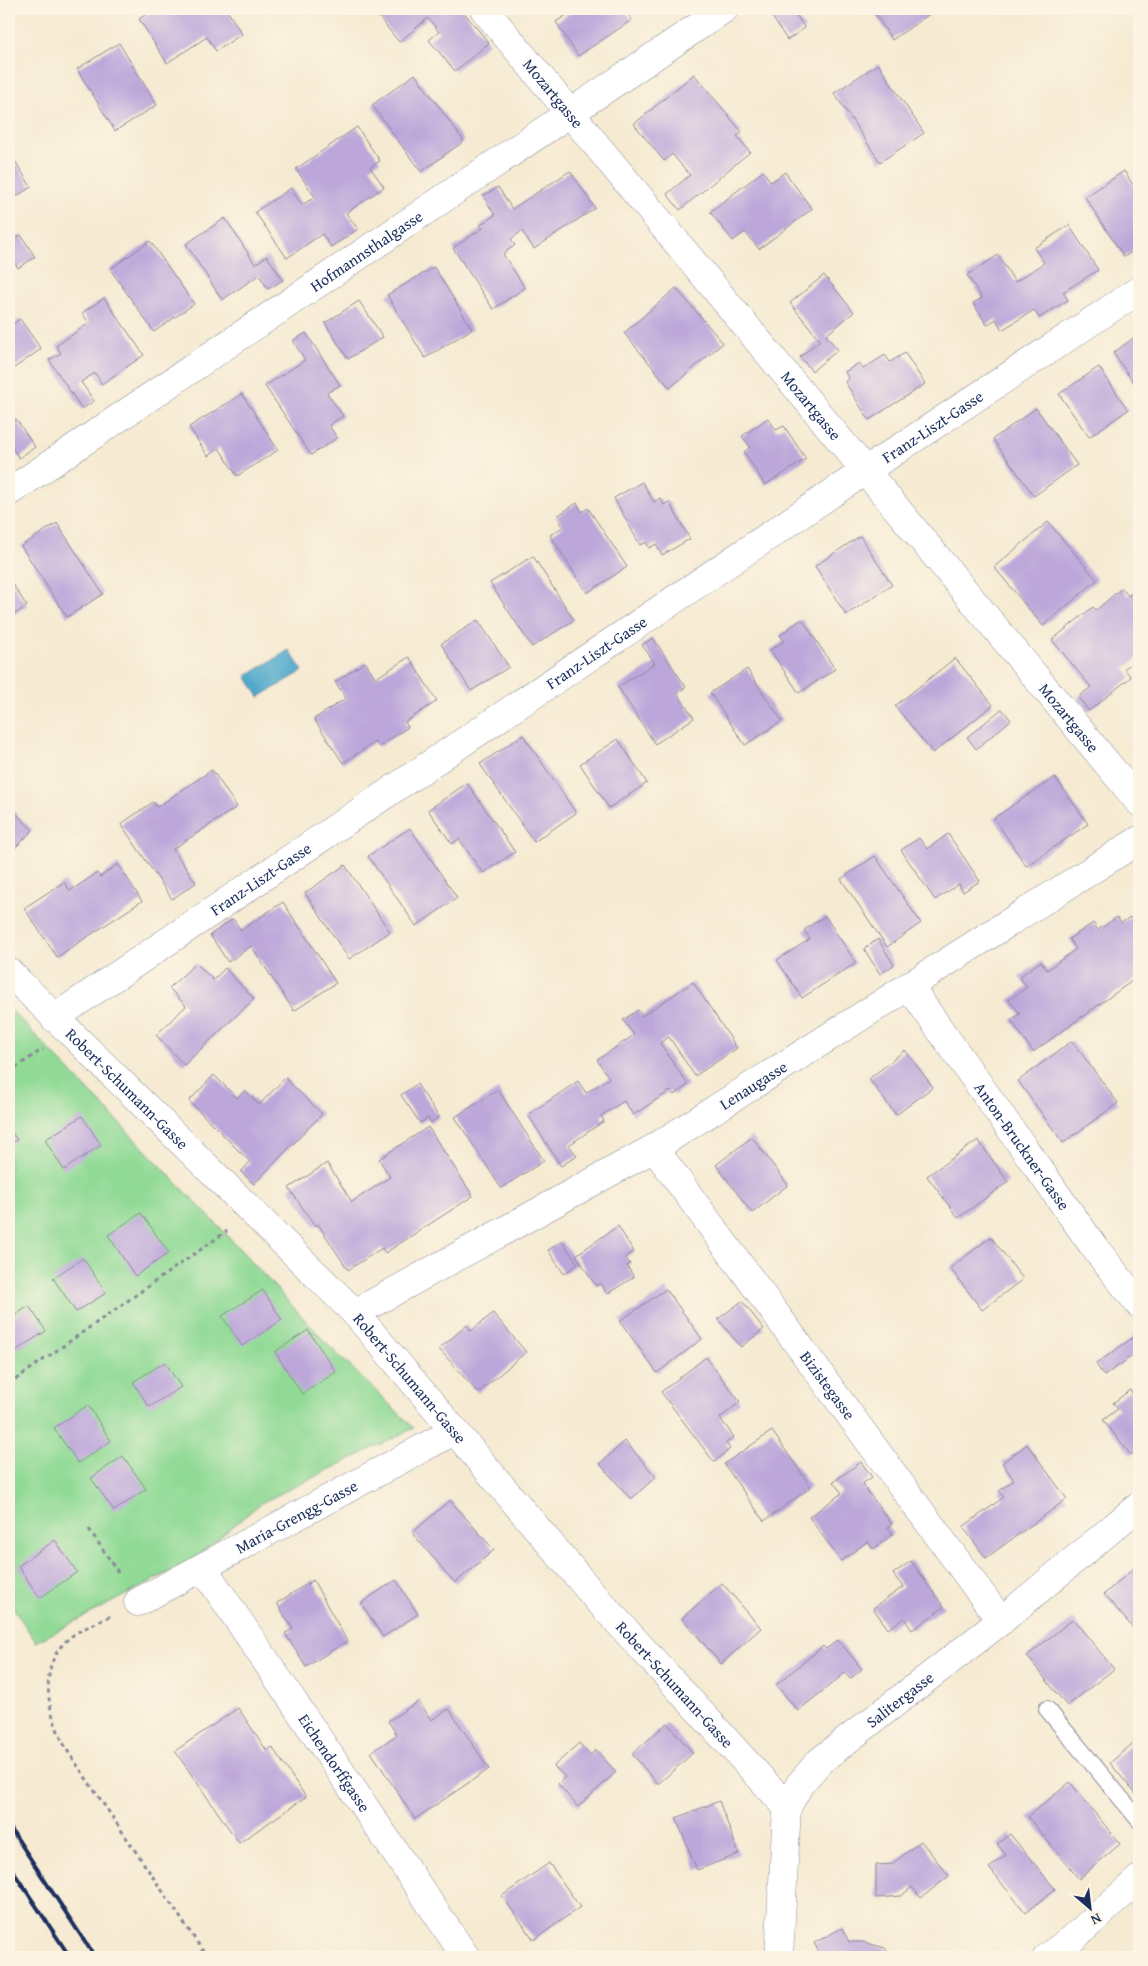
<svg xmlns="http://www.w3.org/2000/svg" width="1148" height="1966" font-family="'Gentium Book Plus',serif">
  <rect width="100%" height="100%" fill="#fcf5e5"/>
  <filter id="ink" filterUnits="userSpaceOnUse"><feTurbulence type="fractalNoise" baseFrequency=".02" numOctaves="2"/><feDisplacementMap in="SourceGraphic" scale="10" xChannelSelector="R" yChannelSelector="G"/><feConvolveMatrix kernelMatrix="1 2 1 2 8 2 1 2 1" color-interpolation-filters="sRGB"/></filter>
  <filter id="wash" filterUnits="userSpaceOnUse"><feTurbulence type="fractalNoise" baseFrequency=".0096" numOctaves="4" result="noise"/><feDisplacementMap in="SourceGraphic" scale="20" xChannelSelector="R" yChannelSelector="G"/><feGaussianBlur stdDeviation="1.12" result="paint"/><feColorMatrix in="noise" values="0 0 0 0 0 0 0 0 0 0 0 0 0 0 0 0 0 1.4 0 .05"/><feComposite in="paint" operator="in"/></filter>
  <g filter="url(#wash)">
    <rect width="100%" height="100%" fill="#f6ead2"/>
    <path fill="#91da96" stroke="#56847a" d="M9,1008L225,1233L331,1348L414,1428L261,1503L192,1560L36,1642L9,1601Z"/>
    <path fill="#4da8cb" stroke="#346c94" d="M289,650L303,671L259,697L246,676Z"/>
    <g id="blocks">
      <path fill="#bda7da" d="M155,9H226L242,34L216,51L207,37L167,63L139,19Z
        M372,9H461L489,43L455,71L429,40L439,32L428,18L399,42Z
        M576,9H624L632,20L578,56L556,22Z
        M767,9H792L805,28L787,40Z
        M872,9H933L934,11L892,40Z
        M119,43L157,105L115,131L77,69Z
        M878,64L924,133L880,162L834,93Z
        M415,74L464,141L421,172L372,105Z
        M694,74L742,132L737,136L750,152L680,210L667,194L690,175L672,154L664,161L634,124Z
        M357,127L380,161L370,167L384,187L346,213L358,229L331,247L322,234L287,258L255,212L291,188L302,205L315,197L296,169Z
        M9,151L31,187L9,201Z
        M570,171L595,208L534,249L522,231L511,239L515,245L503,254L525,288L493,309L453,248L483,228L480,225L495,215L483,196L498,187L512,209Z
        M763,171L771,182L785,172L812,209L759,249L745,232L733,241L710,212Z
        M1124,171L1139,194V247L1124,257L1085,197Z
        M225,218L255,264L267,256L283,280L268,289L259,275L222,300L186,244Z
        M1069,225L1098,270L1063,292L1068,300L1039,318L1034,310L1002,330L996,319L987,325L973,303L982,298L967,275L998,255L1015,282L1044,263L1034,248Z
        M21,235L35,257L18,268L9,254V243Z
        M150,241L194,304L154,332L110,269Z
        M434,267L472,329L425,358L387,295Z
        M824,275L854,312L826,335L838,350L812,371L800,357L820,340L790,303Z
        M676,288L723,343L670,388L624,333Z
        M104,298L144,355L102,384L95,373L81,382L94,401L82,409L49,360L61,353L56,346L89,323L82,313Z
        M359,301L383,337L348,359L325,323Z
        M20,319L41,349L10,371L9,327Z
        M306,333L340,385L327,393L343,416L329,425L337,438L311,455L265,386L305,360L293,341Z
        M1139,334V390L1113,353Z
        M905,353L925,384L869,420L845,382L849,379L845,372L859,363L863,369L885,355L890,362Z
        M1099,367L1128,410L1089,437L1059,394Z
        M242,394L278,450L237,476L219,448L208,456L189,427Z
        M1036,408L1077,465L1034,496L993,439Z
        M768,418L776,430L784,426L806,459L765,485L744,452L750,447L742,436Z
        M16,419L35,447L19,458L9,443V423Z
        M642,482L654,502L660,498L664,505L669,502L690,539L662,555L656,544L649,548L646,542L640,545L614,498Z
        M577,503L582,512L588,508L627,567L587,593L550,535L563,527L557,516Z
        M1048,522L1097,580L1043,626L994,567Z
        M57,523L103,594L67,617L21,546Z
        M860,536L892,585L846,615L815,566Z
        M533,556L574,620L532,647L490,583Z
        M9,579L27,606L9,618Z
        M1122,588L1128,596L1134,592L1139,598V657L1124,669L1131,677L1089,711L1078,697L1091,687L1052,640L1093,607L1096,610Z
        M802,619L835,669L799,693L770,650L784,641L780,635Z
        M478,620L509,667L471,691L441,644Z
        M653,638L686,687L677,693L694,718L655,744L618,687L655,663L642,645Z
        M409,657L437,701L405,722L408,727L379,747L375,742L343,763L314,719L346,698L335,682L365,662L376,678Z
        M955,658L993,705L933,753L895,706Z
        M747,669L782,721L745,745L710,693Z
        M1002,709L1011,720L976,749L967,737Z
        M523,735L576,813L534,842L480,764Z
        M618,739L647,783L609,808L580,764Z
        M212,770L237,807L173,849L196,883L172,899L121,824L153,802L157,807Z
        M1055,777L1088,824L1026,866L994,818Z
        M467,783L515,852L483,873L459,839L452,844L428,810Z
        M9,807L33,830L9,854Z
        M410,828L457,898L416,926L368,856Z
        M948,834L980,881L963,892L959,884L935,900L901,850L919,838L927,849Z
        M875,856L921,923L887,947L841,879Z
        M118,864L142,901L57,957L24,908L64,882L70,891L97,873L100,877Z
        M345,865L390,932L349,959L305,893Z
        M283,902L336,983L294,1011L251,946L228,962L210,935L233,919L241,930Z
        M825,916L856,963L802,998L777,960L810,939L804,930Z
        M1117,917L1121,923L1130,917L1139,930V976L1033,1052L1011,1020L1020,1014L1009,1000L1027,987L1019,977L1041,961L1047,970L1076,949L1069,939L1093,923L1098,930Z
        M878,939L894,965L880,974L864,949Z
        M196,963L213,980L225,968L254,999L184,1065L156,1035L186,1006L169,988Z
        M693,982L737,1048L695,1076L669,1037L660,1043L688,1085L674,1095L670,1091L633,1115L624,1101L601,1116L604,1121L569,1145L577,1156L561,1166L528,1115L578,1081L586,1093L609,1078L597,1060L634,1035L623,1020L638,1010L642,1016Z
        M1072,1041L1118,1103L1063,1143L1018,1081Z
        M905,1050L933,1087L896,1115L869,1079Z
        M214,1075L237,1098L245,1090L259,1105L285,1078L322,1114L254,1184L241,1172L250,1162L189,1101Z
        M417,1084L439,1117L431,1123L428,1118L420,1123L401,1095Z
        M498,1090L544,1161L501,1188L455,1117Z
        M82,1116L101,1145L64,1170L45,1140Z
        M428,1127L473,1196L385,1253L382,1248L348,1270L318,1224L315,1226L289,1188L327,1163L352,1202L390,1177L379,1159Z
        M9,1128L17,1140L9,1145Z
        M752,1137L788,1185L752,1213L716,1165Z
        M978,1140L1008,1182L958,1218L927,1176Z
        M141,1213L169,1253L135,1276L108,1235Z
        M618,1226L634,1252L625,1257L630,1264L627,1266L634,1277L607,1294L601,1283L596,1286L576,1255Z
        M991,1237L1023,1279L982,1310L950,1268Z
        M562,1241L578,1264L564,1274L548,1250Z
        M83,1258L106,1293L76,1312L53,1278Z
        M666,1289L702,1339L657,1373L620,1321Z
        M263,1290L282,1320L242,1346L222,1316Z
        M742,1301L764,1329L741,1347L718,1319Z
        M29,1306L46,1331L17,1350L9,1338V1319Z
        M493,1313L526,1352L478,1393L439,1349L467,1325L471,1331Z
        M308,1330L336,1372L302,1394L275,1352Z
        M1135,1336L1139,1342V1351L1104,1376L1096,1364Z
        M706,1357L740,1402L720,1418L734,1437L726,1443L730,1449L714,1462L661,1392Z
        M165,1362L181,1387L149,1407L133,1382Z
        M1130,1390L1134,1396L1139,1392V1448L1131,1455L1103,1420L1118,1409L1113,1403Z
        M88,1405L111,1441L78,1463L54,1428Z
        M772,1431L811,1487L764,1521L724,1464Z
        M625,1441L656,1477L631,1499L600,1464Z
        M1027,1444L1067,1499L986,1558L963,1527L1004,1497L999,1491L1014,1480L1002,1463Z
        M123,1456L146,1489L114,1511L91,1478Z
        M861,1462L872,1477L862,1484L892,1524L887,1527L893,1534L873,1549L868,1541L841,1561L809,1517L842,1493L833,1482Z
        M9,1493L14,1501L9,1504Z
        M450,1500L494,1550L455,1583L412,1533Z
        M55,1540L77,1572L40,1598L18,1566Z
        M911,1561L944,1607L912,1630L904,1618L888,1629L873,1608L903,1587L893,1574Z
        M1139,1564V1635L1104,1594Z
        M313,1580L347,1641L306,1667L285,1633L293,1629L277,1603Z
        M396,1580L418,1614L383,1637L361,1603Z
        M722,1583L761,1628L721,1664L682,1618Z
        M1073,1619L1114,1669L1067,1706L1027,1656Z
        M838,1640L862,1669L850,1679L845,1673L798,1711L776,1685L823,1646L826,1649Z
        M419,1701L431,1720L449,1709L489,1769L415,1819L371,1752L397,1735L388,1721Z
        M238,1708L267,1751L272,1747L306,1797L239,1843L175,1751Z
        M667,1723L693,1753L658,1784L632,1754Z
        M1139,1738V1798L1110,1763Z
        M579,1743L590,1755L596,1750L616,1772L578,1807L558,1784L565,1777L554,1766Z
        M1070,1782L1120,1844L1079,1879L1028,1817Z
        M719,1801L739,1854L697,1870L676,1818Z
        M1010,1834L1055,1889L1026,1913L989,1868L1006,1855L997,1844Z
        M921,1841L949,1876L921,1898L912,1887L901,1896L876,1898V1865L892,1864Z
        M549,1863L580,1907L534,1940L502,1896Z
        M842,1928L849,1942H863L885,1948L891,1957H815L820,1954L814,1943Z"/>
    </g>
  </g>
  <g filter="url(#ink)">
    <use href="#blocks" fill-opacity="0" stroke="#888c98" stroke-width="1"/>
    <g fill="none" stroke-linecap="round" stroke-linejoin="round">
      <defs>
        <path id="lane" d="M1047,1709L1139,1820"/>
        <g id="street">
          <path id="s1" d="M484,9L1139,802"/>
          <path id="s2" d="M9,492L724,9"/>
          <path id="s3" d="M9,972L355,1313L596,1598L787,1807"/>
          <path id="s4" d="M909,986L1094,1247L1139,1304"/>
          <path id="s5" d="M54,1018L865,471L1139,290"/>
          <path id="s6" d="M654,1148L1001,1621"/>
          <path id="s7" d="M355,1313L654,1148L1139,840"/>
          <path id="s8" d="M203,1568L466,1957"/>
          <path id="s9" d="M138,1602L454,1431"/>
          <path id="s10" d="M779,1957L787,1807L800,1784L820,1761L1001,1621L1139,1506"/>
          <path d="M1047,1957L1071,1940L1139,1879"/>
        </g>
      </defs>
      <use href="#lane" stroke="#888c98" stroke-width="18"/>
      <use href="#street" stroke="#888c98" stroke-width="29"/>
      <path stroke="#888c98" stroke-width="3" stroke-dasharray="4 4" stroke-linecap="butt" d="M9,1072L43,1049
        M9,1384L227,1231
        M89,1529L120,1575
        M110,1616C99,1622 86,1627 76,1633C34,1660 47,1714 67,1750L207,1957"/>
      <use href="#lane" stroke="#fff" stroke-width="16"/>
      <use href="#street" stroke="#fff" stroke-width="28"/>
      <path stroke="#1b2f5e" stroke-width="4" d="M9,1826L95,1957
        M9,1865L70,1957"/>
    </g>
  </g>
  <g text-anchor="middle" dominant-baseline="central" stroke-width="4" stroke-linejoin="round" paint-order="stroke">
    <g font-size="16" fill="#1b2f5e" stroke="#fcf5e5">
      <text stroke="none"><textPath href="#s1" startOffset="109">Mozartgasse</textPath></text>
      <text stroke="none"><textPath href="#s2" startOffset="431">Hofmannsthalgasse</textPath></text>
      <text stroke="none"><textPath href="#s1" startOffset="514">Mozartgasse</textPath></text>
      <text stroke="none"><textPath href="#s5" startOffset="1059">Franz-Liszt-Gasse</textPath></text>
      <text stroke="none"><textPath href="#s5" startOffset="654">Franz-Liszt-Gasse</textPath></text>
      <text stroke="none"><textPath href="#s1" startOffset="919">Mozartgasse</textPath></text>
      <text stroke="none"><textPath href="#s5" startOffset="249">Franz-Liszt-Gasse</textPath></text>
      <text stroke="none"><textPath href="#s7" startOffset="459">Lenaugasse</textPath></text>
      <text stroke="none"><textPath href="#s3" startOffset="166">Robert-Schumann-Gasse</textPath></text>
      <text stroke="none"><textPath href="#s4" startOffset="196">Anton-Bruckner-Gasse</textPath></text>
      <text stroke="none"><textPath href="#s3" startOffset="571">Robert-Schumann-Gasse</textPath></text>
      <text stroke="none"><textPath href="#s6" startOffset="294">Bizistegasse</textPath></text>
      <text stroke="none"><textPath href="#s9" startOffset="180">Maria-Grengg-Gasse</textPath></text>
      <text stroke="none"><textPath href="#s3" startOffset="976">Robert-Schumann-Gasse</textPath></text>
      <text stroke="none"><textPath href="#s10" startOffset="308">Salitergasse</textPath></text>
      <text stroke="none"><textPath href="#s8" startOffset="235">Eichendorffgasse</textPath></text>
    </g>
  </g>
  <rect width="1148" height="1966" fill="none" stroke="#fcf5e5" stroke-width="30"/>
  <g transform="translate(1090 1908) rotate(152)" stroke="#fcf5e5" stroke-width="4" paint-order="stroke">
  <path d="M0-4L9 19L0 12L-9 19Z" fill="#1b2f5e"/>
  <text y="-8" font-size="14" font-weight="bold" text-anchor="middle" fill="#1b2f5e">N</text>
  </g>
</svg>
